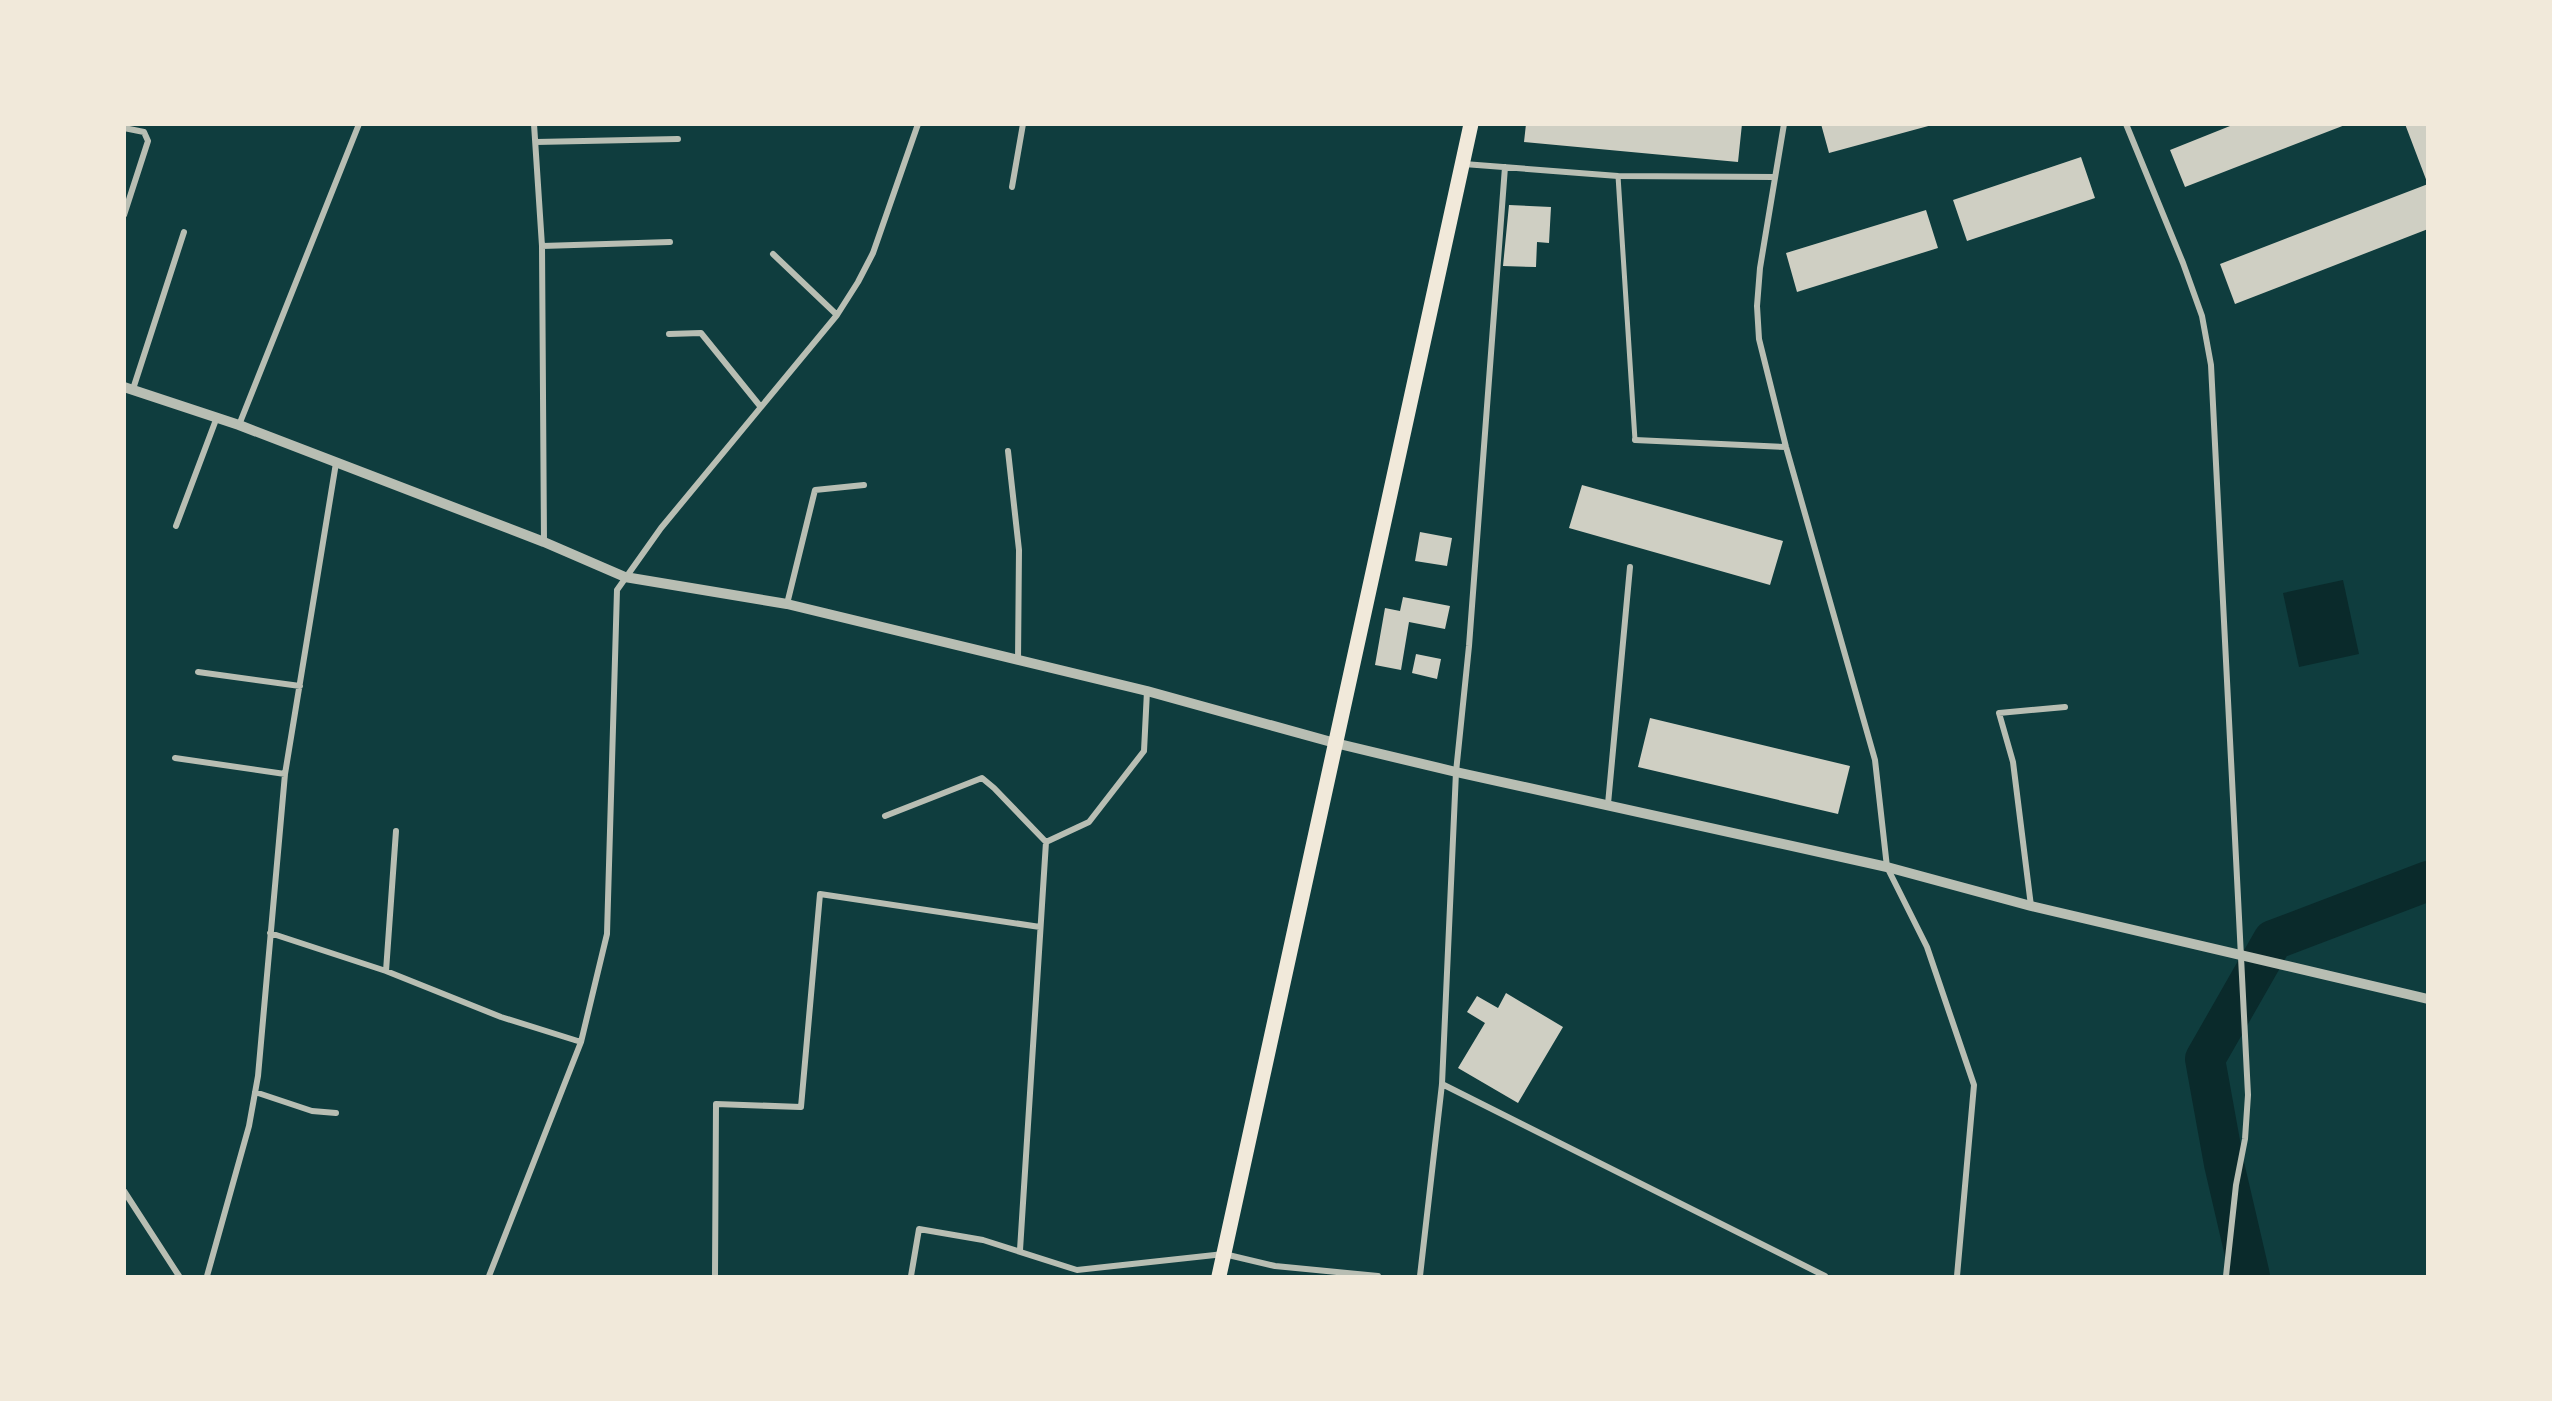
<svg xmlns="http://www.w3.org/2000/svg" width="2552" height="1401" font-family="'IBM Plex Sans',sans-serif">
  <rect width="100%" height="100%" fill="#0f3d3e"/>
  <path fill="#0a2a2b" d="M2343,580L2359,654L2299,667L2283,593Z"/>
  <g fill="none" stroke-linecap="round" stroke-linejoin="round">
    <path stroke="#0a2a2b" stroke-width="40" d="M2250,1276L2224,1164L2205,1059L2273,940L2428,881"/>
  </g>
  <path fill="#cfcfc3" d="M1526,124H1742L1738,162L1524,142Z
    M1821,124H1932V125L1829,153Z
    M2235,124H2345V125L2185,187L2170,150Z
    M2405,124H2428V182H2427Z
    M2081,157L2095,198L1967,241L1953,200Z
    M2428,184V229L2235,304L2220,264Z
    M1509,205L1551,207L1549,243L1537,242L1536,267L1503,266Z
    M1926,210L1938,248L1797,292L1786,253Z
    M1582,485L1783,541L1770,585L1569,528Z
    M1420,532L1452,538L1447,566L1415,561Z
    M1403,597L1450,606L1445,629L1409,622L1401,670L1375,665L1385,608L1400,611Z
    M1416,654L1441,659L1437,679L1412,673Z
    M1650,718L1850,766L1838,814L1638,767Z
    M1506,993L1563,1027L1518,1103L1458,1068L1485,1023L1467,1012L1477,996L1498,1008Z"/>
  <g fill="none" stroke-linecap="round" stroke-linejoin="round">
    <path stroke="#b8beb3" stroke-width="5" d="M1618,176L1635,440"/>
    <path stroke="#b8beb3" stroke-width="6" d="M534,124L542,246L544,542
      M1784,124L1760,268L1757,306L1759,339L1786,447L1875,760L1887,867L1927,947L1974,1085L1957,1276
      M2126,124L2183,263L2202,316L2211,365L2248,1095L2245,1139L2236,1185L2226,1276
      M124,128L144,132L148,141L124,215
      M536,142L678,139
      M1464,164L1618,176L1774,177
      M1012,187L1023,124
      M542,246L670,242
      M773,254L837,315
      M669,334L701,333L760,406
      M133,389L184,232
      M239,425L359,124
      M1635,440L1786,447
      M1008,451L1019,550L1018,660
      M176,526L217,417
      M787,604L815,490L864,485
      M198,672L300,686
      M175,758L285,774
      M1608,804L1630,567
      M885,816L982,778L994,788L1046,842L1089,822L1144,751L1147,691
      M2031,906L2013,762L1999,713L2065,707
      M270,933L386,971L501,1017L581,1042
      M386,971L396,831
      M1442,1084L1825,1276
      M255,1092L312,1111L336,1113
      M124,1191L179,1276
      M1020,1250L1046,842
      M207,1276L249,1126L258,1076L285,774L336,463
      M489,1276L581,1042L607,934L617,590L661,528L837,315L858,282L873,253L918,124
      M715,1276L716,1104L801,1107L820,894L1040,927
      M911,1276L919,1229L983,1240L1077,1270L1224,1254L1275,1266L1378,1276
      M1420,1276L1442,1084L1456,772L1469,646L1505,167"/>
    <path stroke="#b8beb3" stroke-width="10" d="M124,387L239,425L544,542L625,577L787,604L1147,691L1335,743L1456,772L1887,867L2031,906L2428,999"/>
    <path stroke="#f1e9da" stroke-width="15" d="M1219,1276L1471,124"/>
  </g>
  <rect width="2552" height="1401" fill="none" stroke="#f1e9da" stroke-width="252"/>
</svg>
